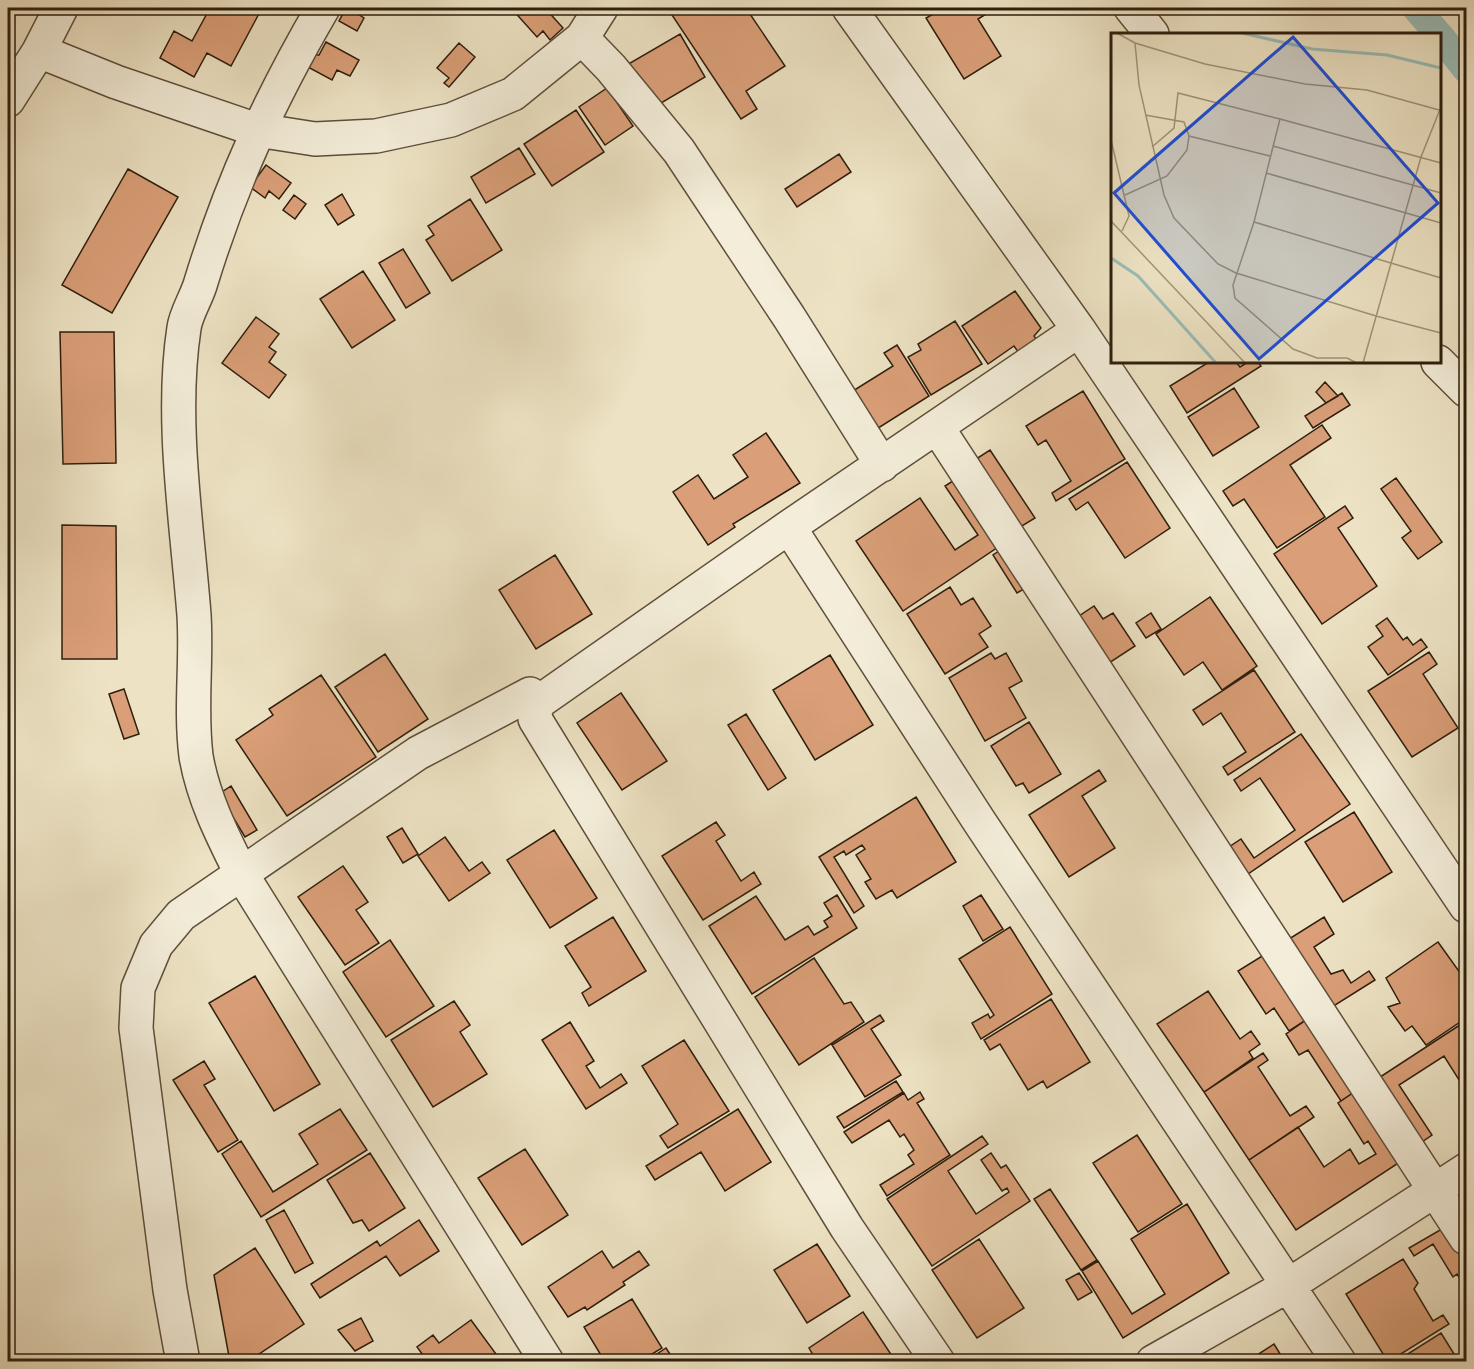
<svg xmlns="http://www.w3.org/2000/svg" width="1474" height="1369" font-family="Cardo,serif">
  <rect width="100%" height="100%" fill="#ede3c4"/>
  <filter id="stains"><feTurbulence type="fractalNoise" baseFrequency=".00333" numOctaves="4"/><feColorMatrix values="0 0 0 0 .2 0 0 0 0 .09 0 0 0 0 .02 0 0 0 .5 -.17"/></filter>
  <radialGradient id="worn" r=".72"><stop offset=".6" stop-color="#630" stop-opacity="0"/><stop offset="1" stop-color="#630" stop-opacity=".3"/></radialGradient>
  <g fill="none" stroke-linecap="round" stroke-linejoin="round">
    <path stroke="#9abdb8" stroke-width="28" d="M1416,8L1438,34
      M1440,36L1466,69"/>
  </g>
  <path fill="#da9f78" stroke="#2e1e0d" stroke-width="1.5" d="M210,8H262L231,66L207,53L194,77L160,58L174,31L192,41Z
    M346,8H361L358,14L364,18L357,31L339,21Z
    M511,8H545L563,28L550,40L543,31L537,37Z
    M683,8H746L785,66L746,91L757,109L741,119L672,15Z
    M944,8H996L978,19L1001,56L964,79L926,18Z
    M680,34L705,77L651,109L625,66Z
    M326,42L359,60L350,76L337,70L332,80L306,66L312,55H319Z
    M459,43L475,57L449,87L444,83L449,78L437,68Z
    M607,88L633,126L605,145L579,107Z
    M576,110L604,152L552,186L524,144Z
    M519,148L535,174L486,203L471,177Z
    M839,154L851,172L797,207L785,189Z
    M266,165L291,183L279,199L269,191L265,198L250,187Z
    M128,169L178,197L112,313L62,285Z
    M342,194L354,215L338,225L325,205Z
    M294,195L306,204L295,219L283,210Z
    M470,199L502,250L452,281L426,240L434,235L428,226Z
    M403,249L430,293L406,308L379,263Z
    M363,271L395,320L352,348L320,299Z
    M1015,291L1041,328L1034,336L1042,347L1023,359L1014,346L988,364L962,326Z
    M256,317L279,334L269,347L276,352L269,362L286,375L269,398L222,363Z
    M955,321L982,364L931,395L908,357L921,350L918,344Z
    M60,332H114L116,463L63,464Z
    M897,345L929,396L872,432L848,394L893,366L884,353Z
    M1209,362H1236L1240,367L1248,362H1258L1261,366L1187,413L1170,386Z
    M1325,382L1338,396L1326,403L1316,392Z
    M1234,388L1259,427L1213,456L1188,417Z
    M1083,391L1125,459L1056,501L1052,493L1071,481L1046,440L1038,445L1026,426Z
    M1342,393L1350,405L1313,428L1305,416Z
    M1322,425L1331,438L1290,465L1325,517L1277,548L1244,499L1233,506L1223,491Z
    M766,433L800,483L733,524L735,527L708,545L673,492L698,475L714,499L748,477L733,455Z
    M990,450L1035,518L1017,529L973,461Z
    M1127,462L1170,528L1125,558L1088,502L1076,510L1069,499Z
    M959,477L1004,543L903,611L856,541L920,498L955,550L978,535L945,486Z
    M1396,478L1442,542L1418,559L1402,538L1411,531L1381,489Z
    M1345,506L1353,518L1338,528L1377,586L1322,624L1274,554Z
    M62,525L116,526L117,659H62Z
    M1005,547L1029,586L1017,593L993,555Z
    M555,555L592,614L536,649L499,590Z
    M950,587L961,605L973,598L991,626L979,634L988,647L945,674L907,614Z
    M1210,597L1257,666L1222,690L1203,662L1184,675L1156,634Z
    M1094,606L1103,619L1113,613L1135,646L1106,665L1076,618Z
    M1151,613L1161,629L1146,638L1136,623Z
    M1387,618L1403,640L1407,637L1413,645L1421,639L1427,647L1388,675L1368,647L1383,636L1376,626Z
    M1429,652L1437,664L1423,674L1458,728L1412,757L1368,691Z
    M991,653L995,659L1006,653L1022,681L1009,688L1026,718L985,741L949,678Z
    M385,654L428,719L378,752L335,687Z
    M830,655L873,725L815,760L773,690Z
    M1254,670L1295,732L1228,775L1223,767L1246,752L1221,713L1203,725L1193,710Z
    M321,675L376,757L287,816L236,740L273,715L269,709Z
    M124,689L139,734L124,739L109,694Z
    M621,693L667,761L622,790L577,723Z
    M746,714L786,778L768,790L728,725Z
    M1029,722L1061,774L1029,793L1023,783L1016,786L991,746Z
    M1301,734L1350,804L1248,874L1229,847L1241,839L1254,858L1295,830L1260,778L1241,791L1234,780Z
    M1099,770L1106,781L1082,796L1115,848L1069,877L1029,815Z
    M231,786L257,830L245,837L219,794Z
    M916,797L956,862L897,898L892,890L876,899L865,882L871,879L856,855L865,849L862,845L846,855L844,851L834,857L864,906L854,913L819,857Z
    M1354,812L1392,872L1343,902L1305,842Z
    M716,822L725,835L716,841L741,881L754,872L761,884L703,920L662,856Z
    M402,828L418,854L403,863L387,837Z
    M554,830L597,898L550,928L507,860Z
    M445,837L469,871L482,862L490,873L449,901L418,856Z
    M343,866L368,902L356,910L379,943L345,965L298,897Z
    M837,895L857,928L752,994L709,926L756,896L785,940L808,926L814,935L828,927L824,921L832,916L824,903Z
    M981,895L1003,929L983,941L963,906Z
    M613,917L646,971L589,1006L582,993L591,987L565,946Z
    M1324,917L1334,934L1314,947L1331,974L1343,970L1351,983L1369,971L1375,980L1332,1007L1289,939Z
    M1010,927L1052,994L981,1039L972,1023L988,1014L990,1018L994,1015L959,959Z
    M390,940L434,1006L386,1037L343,972Z
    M1438,942L1463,977L1466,975V1018L1426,1045L1412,1026L1405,1031L1388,1007L1400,1003L1386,978Z
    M1267,953L1309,1018L1289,1031L1274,1008L1266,1014L1238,971Z
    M814,958L844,1004L851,1002L864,1022L799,1065L755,997Z
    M255,976L320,1084L274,1111L209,1003Z
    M1208,991L1240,1039L1251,1031L1260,1044L1249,1052L1253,1058L1204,1092L1157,1024Z
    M1051,999L1090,1062L1047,1088L1043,1081L1028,1090L1000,1044L990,1050L984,1040Z
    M454,1001L470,1025L460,1032L487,1074L433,1107L391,1040Z
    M880,1015L884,1021L871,1029L901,1075L865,1097L832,1045Z
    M1309,1018L1357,1090L1341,1101L1308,1050L1299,1055L1286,1034Z
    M1466,1021V1091L1444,1056L1399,1085L1432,1135L1419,1144L1377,1079Z
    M570,1022L594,1061L586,1066L600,1088L621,1074L627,1083L586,1109L542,1040Z
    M684,1040L729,1111L668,1148L660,1136L678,1124L642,1066Z
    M1263,1053L1268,1060L1258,1067L1290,1116L1306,1106L1314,1117L1249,1160L1204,1092Z
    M204,1061L215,1079L204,1085L238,1140L218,1152L173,1080Z
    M896,1081L903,1092L844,1128L837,1117Z
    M1357,1090L1403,1160L1296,1230L1249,1160L1298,1127L1324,1167L1350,1149L1359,1164L1376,1154L1368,1141L1364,1144L1338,1103Z
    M920,1092L924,1099L917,1103L950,1155L887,1196L880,1185L914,1164L908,1155L914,1150L904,1134L900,1137L889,1120L852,1143L844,1132L904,1093L908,1100Z
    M340,1109L367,1150L261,1217L222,1154L241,1141L273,1192L318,1164L299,1134Z
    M738,1109L771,1162L725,1191L701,1152L655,1180L646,1166Z
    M1137,1135L1182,1204L1138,1232L1093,1163Z
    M982,1136L988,1144L948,1171L976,1214L1009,1192L1007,1188L1002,1191L981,1160L991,1153L1001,1168L1006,1165L1030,1201L932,1266L887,1199Z
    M525,1149L568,1215L522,1245L478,1178Z
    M370,1153L405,1208L369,1231L362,1220L353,1223L327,1180Z
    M1050,1189L1097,1260L1081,1270L1034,1199Z
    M1187,1204L1229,1273L1123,1338L1082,1271L1098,1261L1132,1314L1165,1294L1131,1239Z
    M284,1210L313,1263L295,1273L266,1220Z
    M419,1220L439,1251L400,1276L386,1256L320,1298L311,1284L377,1241L380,1246Z
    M1447,1226L1466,1258L1465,1286L1457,1274L1453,1277L1433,1244L1414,1256L1409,1248Z
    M979,1239L1024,1308L977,1338L932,1270Z
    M817,1244L850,1296L807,1323L774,1270Z
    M255,1248L304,1324L247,1362H230L214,1275Z
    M602,1251L613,1268L639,1251L649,1265L623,1282L625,1285L587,1310L585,1307L568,1317L548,1287Z
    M1403,1259L1418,1283L1414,1289L1433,1321L1443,1315L1449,1324L1388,1362L1346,1294Z
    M1079,1273L1092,1292L1078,1300L1066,1280Z
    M632,1299L662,1348L639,1362H605L584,1327Z
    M863,1312L896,1362H834L831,1357L824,1362H817L809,1348Z
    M361,1318L373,1341L355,1351L338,1330Z
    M471,1320L496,1354L486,1362H428L417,1347L433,1335L439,1343Z
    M1441,1333L1459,1362H1395Z
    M1274,1344L1285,1362H1246Z
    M666,1348L675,1362H645Z"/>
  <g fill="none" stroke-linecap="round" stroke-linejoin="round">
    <defs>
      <path id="street" d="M323,8C270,99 232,181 201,282C197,297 186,313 184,328C170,419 187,524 194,615C197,662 190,709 196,756C203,798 223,837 242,875L547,1362
        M849,8L1079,330
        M1131,8L1152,34
        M582,38L611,68L679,151L789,317L882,465
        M39,51L116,82L257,130L315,139L376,136L451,120L513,94L582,38L601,8
        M8,100L39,51L61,8
        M1438,362L1466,390
        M937,427L1466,1238
        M789,527L979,821L1339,1362
        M183,1362L170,1290L136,1028L138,988L156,945L181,915L418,753L530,694L536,704
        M938,1362L847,1228L535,719L536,704L789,527L1079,330L1466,906
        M1153,1362L1289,1285L1466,1170"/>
    </defs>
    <use href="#street" stroke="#5e4f3b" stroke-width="36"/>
    <use href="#street" stroke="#f3edd9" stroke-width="33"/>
  </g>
  <g transform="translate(1111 33)">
    <rect width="330" height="330" fill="#ede3c4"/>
    <path fill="none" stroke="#9abdb8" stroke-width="3" d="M131,0L201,16L276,22L330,35M0,225L27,243L105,330"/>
    <path fill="none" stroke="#a1947b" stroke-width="1.5" d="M6,0L24,10L94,31L194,51L256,57L328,77M24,10L28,52L53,162L63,185L107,231L125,240L265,283L330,300M78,103L159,123M0,107L18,183L11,198M162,113L330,160M41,114L63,95L67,60L169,86M330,130L169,86L143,189L330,245M155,140L330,190M14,162L56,143L76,117L78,103L73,89L34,82M0,188L134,330M143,189L122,252L124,265L182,316L206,325H236L246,330M252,330L310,124L330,74"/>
    <path fill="#1d4ed8" fill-opacity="0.15" stroke="#1d4ed8" stroke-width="3" d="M182,4L327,170L148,326L3,160Z"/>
    <rect width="330" height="330" fill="none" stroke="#2e1e0d" stroke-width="3"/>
  </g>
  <rect width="1474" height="1369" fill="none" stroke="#ede3c4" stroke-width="30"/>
  <rect x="9" y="9" width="1456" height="1351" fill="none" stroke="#2e1e0d" stroke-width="3"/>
  <rect x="15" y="15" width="1444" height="1339" fill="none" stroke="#2e1e0d" stroke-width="1.5"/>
  <rect width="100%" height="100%" filter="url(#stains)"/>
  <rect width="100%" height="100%" fill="url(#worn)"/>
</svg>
